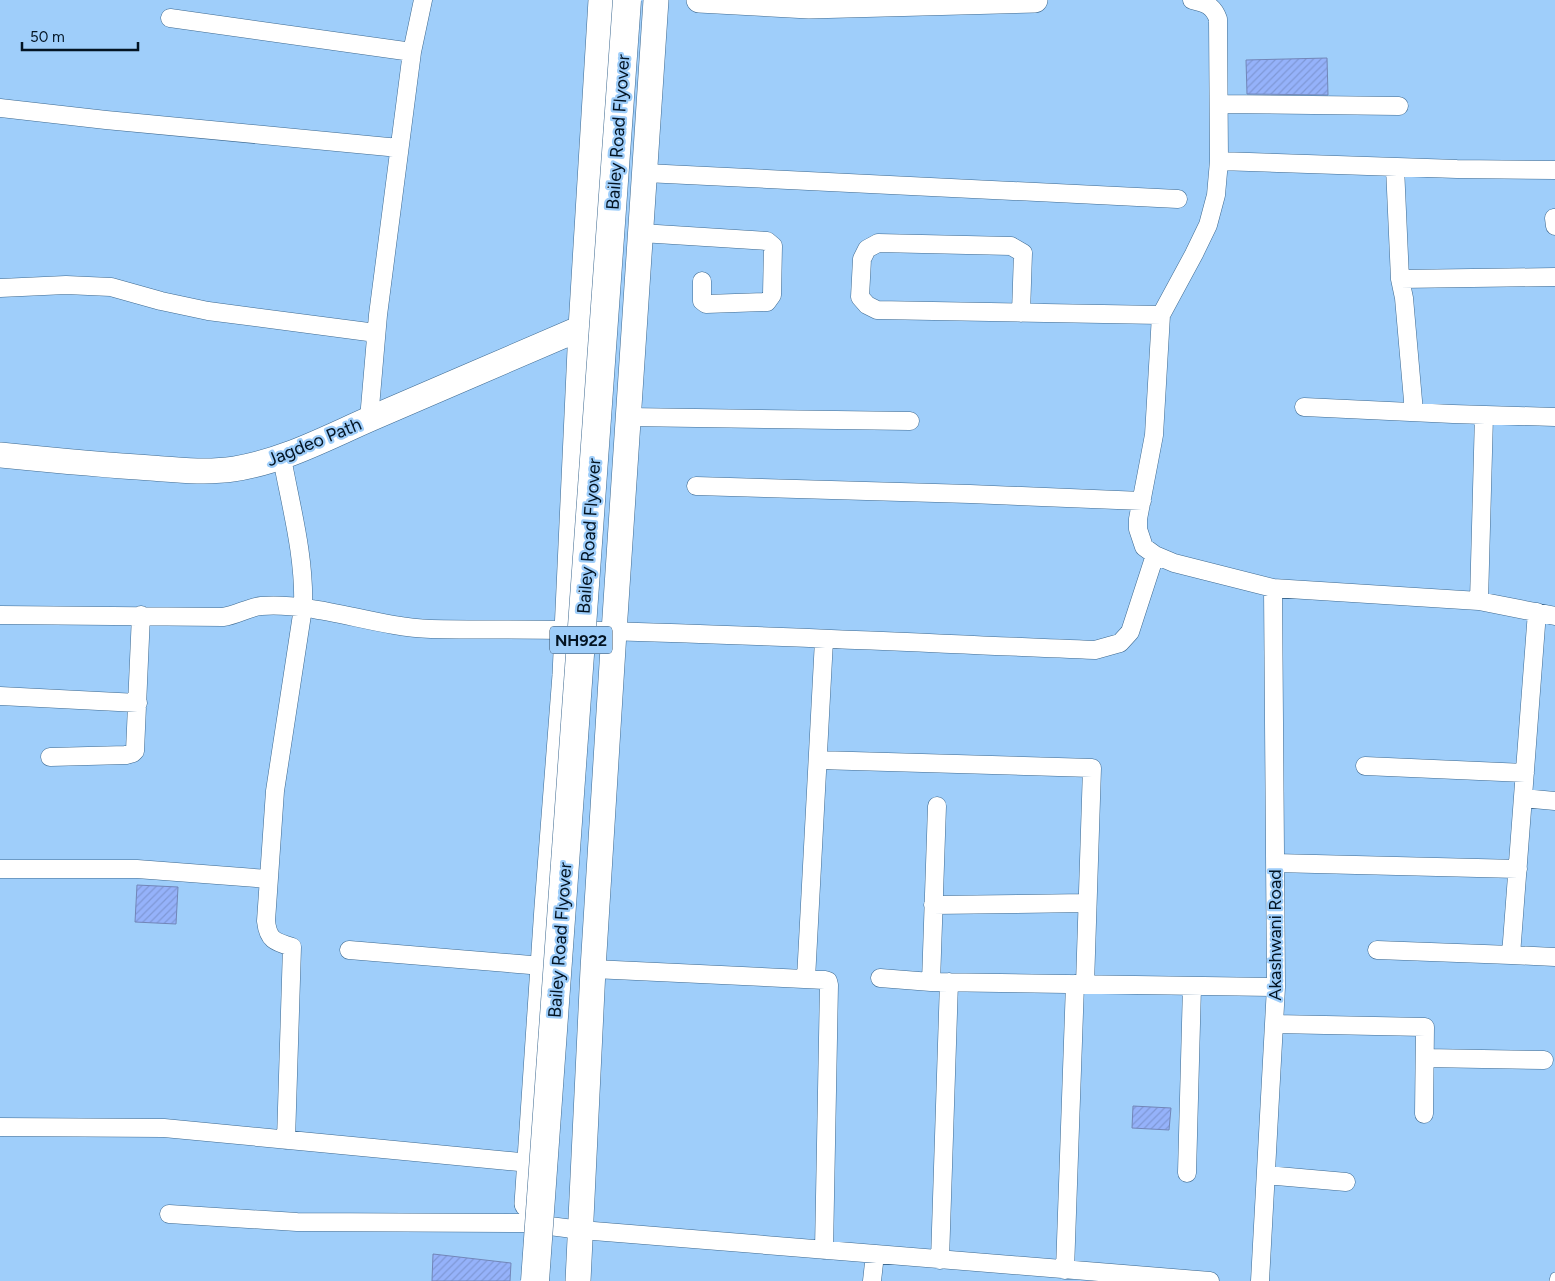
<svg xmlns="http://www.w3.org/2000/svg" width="1555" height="1281" font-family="Figtree,sans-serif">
  <defs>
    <pattern id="building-hatch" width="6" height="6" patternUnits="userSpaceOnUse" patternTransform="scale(1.25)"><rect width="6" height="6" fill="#95b2fa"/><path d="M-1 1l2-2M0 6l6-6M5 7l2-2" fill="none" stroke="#7f98d6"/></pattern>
  </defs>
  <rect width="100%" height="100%" fill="#9fcefa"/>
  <path fill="url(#building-hatch)" stroke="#7286b8" d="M1327,58L1328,95L1247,94L1246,60Z
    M137,885L178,887L176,924L135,922Z
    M1133,1106L1171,1108L1169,1130L1132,1128Z
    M433,1254L511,1263L510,1281H432Z"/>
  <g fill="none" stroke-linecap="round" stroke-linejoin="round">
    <defs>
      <path id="lane" d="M1554,1281L1555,1277"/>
      <path id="street" d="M1192,0C1205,3 1213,5 1218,19L1219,161L1216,195L1208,225L1194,254L1161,315L1154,435L1138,519V529L1144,547L1155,555L1174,563L1273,588L1479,601L1555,616
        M170,18L412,52
        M1219,104L1399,106
        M0,108L106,120L399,148
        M1219,161L1457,169L1555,170
        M1395,167L1400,279
        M645,173L1178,199
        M1554,218L1555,226
        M641,233L767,241L773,246L772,295L767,302L706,304L702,301V281
        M0,288L66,285L111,287L161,301L208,311L376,333
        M1021,313L1023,253L1011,246L878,243L867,249L862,259L860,297L867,305L877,310C972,312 1067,313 1161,315
        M1304,407L1453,414L1555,417
        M1414,412L1404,298L1400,279L1555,277
        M628,417L910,421
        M369,419L378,315L412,52L423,0
        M282,458C291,507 305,557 303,608L275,791L266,921C268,940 275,942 292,947L286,1140
        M696,486L970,494L1142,501
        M1479,601L1484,415
        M1537,612L1511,955L1555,957
        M0,615L223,617C237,615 249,607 261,606C318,602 374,627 431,629C476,630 522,629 567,630C743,634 919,643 1095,650L1120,643L1130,632L1155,555
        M0,696L138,703
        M50,757L126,755L133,753L135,751L141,615
        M818,760L1092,768L1085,984
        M1365,766L1525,773
        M1523,798L1555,801
        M1275,863L1518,869
        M0,869H137L268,879
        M933,905L1087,903
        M349,950L543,966
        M1377,950L1511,955
        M593,969L825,980L828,981L829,985L824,1250
        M880,978L931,982L1276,987
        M806,979L824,640
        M931,982L937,806
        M1275,1024L1425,1027L1424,1114
        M1425,1058L1544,1060
        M0,1127L164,1128L530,1163
        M1187,1173L1192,986
        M1266,1175L1346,1182
        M169,1214L297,1222L526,1223L581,1230L1210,1281
        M940,1260L949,982
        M1065,1270L1075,984
        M872,1281L875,1254
        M1260,1281L1276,987L1273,588"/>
      <path id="secondary" d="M699,0L809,6L1035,0
        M0,455C50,460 101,465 151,468C178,470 207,473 234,469C284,461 326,438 372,418C442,388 511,358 581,328
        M527,1204L547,907L565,675L581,328L601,0
        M578,1281L593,969L614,632L656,0"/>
    </defs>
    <use href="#lane" stroke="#3d6990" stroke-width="10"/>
    <use href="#street" stroke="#3d6990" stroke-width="19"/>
    <use href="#secondary" stroke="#3d6990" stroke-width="26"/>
    <use href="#lane" stroke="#fff" stroke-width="9"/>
    <use href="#street" stroke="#fff" stroke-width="18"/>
    <use href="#secondary" stroke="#fff" stroke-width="25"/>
    <defs>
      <path id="highway-bridge" d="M535,1281L627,0"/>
    </defs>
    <use href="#highway-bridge" stroke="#3d6990" stroke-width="29" stroke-linecap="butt"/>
    <use href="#highway-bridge" stroke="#fff" stroke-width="28"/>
  </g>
  <g text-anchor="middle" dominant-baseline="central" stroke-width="4.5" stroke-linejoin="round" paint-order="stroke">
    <rect fill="#9fcefa" stroke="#324c64" stroke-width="1" x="550" y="626.5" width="62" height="27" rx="4"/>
    <g font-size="16" font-weight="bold" fill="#031423">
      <text x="581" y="640">NH922</text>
    </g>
    <g font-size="18" fill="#031423" stroke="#9fcefa">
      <text transform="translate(618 132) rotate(-86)">Bailey Road Flyover</text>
      <text transform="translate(314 442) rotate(-22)">Jagdeo Path</text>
      <text transform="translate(589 536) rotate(-86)">Bailey Road Flyover</text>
      <text transform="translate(1275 935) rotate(-90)">Akashwani Road</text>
      <text transform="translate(560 940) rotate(-86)">Bailey Road Flyover</text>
    </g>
  </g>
  <path d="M22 42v8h116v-8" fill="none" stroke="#031423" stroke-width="2.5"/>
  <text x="30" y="42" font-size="15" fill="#031423" stroke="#9fcefa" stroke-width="4" paint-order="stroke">50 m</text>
</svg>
